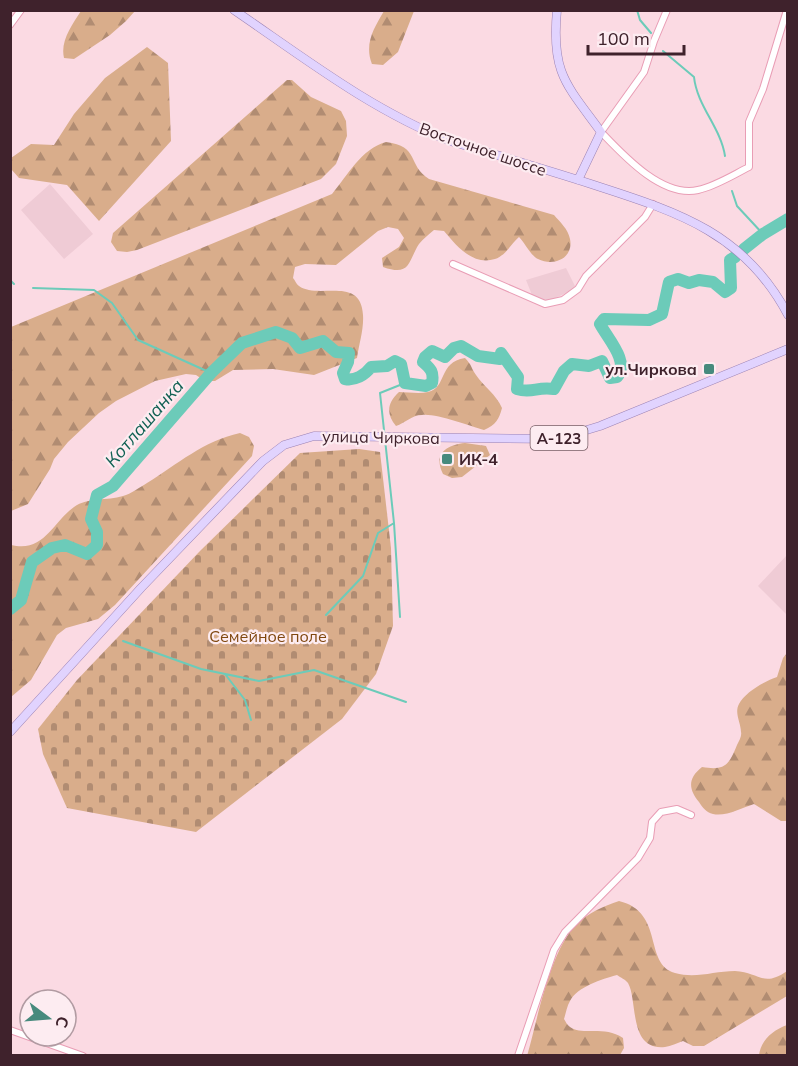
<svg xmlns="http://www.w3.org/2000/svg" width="798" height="1066" font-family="Mulish,sans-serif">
  <defs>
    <pattern id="forest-firs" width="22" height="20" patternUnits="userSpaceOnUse" patternTransform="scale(1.5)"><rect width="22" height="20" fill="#d9ad8b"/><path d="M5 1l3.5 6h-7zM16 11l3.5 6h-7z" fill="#b18c72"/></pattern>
    <pattern id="cemetery-stones" width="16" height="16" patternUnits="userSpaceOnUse" patternTransform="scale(1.5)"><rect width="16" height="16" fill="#d9ad8b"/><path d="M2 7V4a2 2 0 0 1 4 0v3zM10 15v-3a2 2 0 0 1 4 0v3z" fill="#b18c72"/></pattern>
  </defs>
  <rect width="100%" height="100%" fill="#fbdae3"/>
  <path fill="#efcbd5" d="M50,184L93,234L64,259L21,210Z
    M566,268L575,286L573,290L546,302L532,295L526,280Z
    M787,555V615L758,586Z"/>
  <path fill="url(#forest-firs)" d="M81,11V10L135,11L126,21L110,35L74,59L64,58C60,41 72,25 81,11Z
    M384,11H414L398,52L383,65L372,64C364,44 374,28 384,11Z
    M147,47L168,63L171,141L99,221L67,185L19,178L11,169V158L31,144L54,145L74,114L105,78Z
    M287,80H292L311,97L341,111L346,121L347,136L336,164L321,179L137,250L127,252L117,251L111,242L113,233Z
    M386,142C420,146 407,165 429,179L554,215C560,222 568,229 570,239C574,258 554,267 538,259C531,256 525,243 519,237C511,244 505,256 495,259C472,266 456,245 444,231L434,230C429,234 423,239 419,244C408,261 411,277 383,267L382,258L399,247L404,238L398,229L388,227L378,231L336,265L305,264L295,267L293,278C295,280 296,284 299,286C318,300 361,275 363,315C364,329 359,344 357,358L314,375L273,369L233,370L215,381H205L196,375L186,374L155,381L116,401L99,413L68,442L54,459L50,469L28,504L11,511V327L332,194C348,175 361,149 386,142Z
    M465,358C472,365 471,368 476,375C484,387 496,394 502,408C499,419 496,425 484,430C470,426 435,413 422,415C412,415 405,423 396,426C386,414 387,403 399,392C408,392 419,394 428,392C447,388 438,362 465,358Z
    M240,433L249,437L254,446L252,456L115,605L98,619L66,628L57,635L31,680L11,697V545C44,553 52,523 74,507C88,497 107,501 123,496C131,494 140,487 147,483C178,464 203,441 240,433Z
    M465,443L486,446L490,455L462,477L452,478L443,474C433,454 446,445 465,443Z
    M787,653L786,679L788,681L787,821H781L754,804C742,808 725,817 713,814C706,812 703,808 699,802C688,789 688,778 702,767C725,771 729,765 737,745C739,741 742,736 741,732C741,723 734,713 739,704C745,692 765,681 777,677L783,658Z
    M619,901C665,912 643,964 675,973C696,979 714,971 735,971C759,972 763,988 787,971V996L704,1046H693L683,1041C677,1043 671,1046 665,1047C628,1051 638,1000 628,983C625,979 621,978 617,975C602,979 577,987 570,1001C567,1006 566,1013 564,1019C566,1022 567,1025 570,1027C583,1036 604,1025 623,1038L624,1048L620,1055L527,1056C538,1018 549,954 575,926C587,913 604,906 619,901Z
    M787,1025V1055H759C761,1040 773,1030 787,1025Z"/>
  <path fill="url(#cemetery-stones)" d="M359,449L380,452L391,548L393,626L376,674L342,719L196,832L67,808L43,754L38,729L77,680L200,551L300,453Z"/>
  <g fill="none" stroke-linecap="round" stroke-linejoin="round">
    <path stroke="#6ccbb9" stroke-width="2" d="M637,10L640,20L651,33
      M663,51L694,77C697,106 721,128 725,156
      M732,191L737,206L763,234
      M10,280L14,284
      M33,288L94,290L112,303L138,340L211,373
      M326,615L363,576L378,533L394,523
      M400,617L394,523L380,393L405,383
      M123,641L201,669L259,681L314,670L406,702
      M225,674L245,700L251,720"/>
    <path stroke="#6ccbb9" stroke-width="12" d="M744,249L763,234L788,219
      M10,609L21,600L32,562L52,548L65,545L87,554L97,545V532L91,519L97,495L113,486L211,373L242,343L276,332L292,338L300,348L323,341L336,352L349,353L348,362L343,373L345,379C355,381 365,375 371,367L387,366L395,361L401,364L405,383L426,386L432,383C434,372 431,369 423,362L425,357L432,351L445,357L454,348L461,346L478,356L500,359L501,353L518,377L517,389C532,394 537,386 554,389L564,371L572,364L589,366L602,361L610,378L617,377C630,362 608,339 600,324L604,319L649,320L662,314L669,282L678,279L689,283L699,280L713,282L725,292L731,288L730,260L735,257"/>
    <defs>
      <path id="minor" d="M667,10L654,41L644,72L601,132C623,155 662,198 698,190C716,186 733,175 749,167V122L763,89L787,10
        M10,25L21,10
        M453,264L545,304L563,300L578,289L586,276L645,217L653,204
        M10,1030L83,1056
        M518,1056L554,950L565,932L638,858L650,838L652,822L661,812L677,809L691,815"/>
      <path id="major" d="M234,10C303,57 371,110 450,141C497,155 544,169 591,184C674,211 744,231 788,315
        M557,10C551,73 566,84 601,132L578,180
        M10,732L141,588L263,461L284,445L314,436L557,439L600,426L788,349"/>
    </defs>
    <use href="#minor" stroke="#e99db5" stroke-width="8"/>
    <use href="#major" stroke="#9b82b4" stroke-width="9"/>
    <use href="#minor" stroke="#fff" stroke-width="6"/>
    <use href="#major" stroke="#e1d3fe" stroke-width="8"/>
  </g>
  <g fill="#478a7d" stroke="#fdecf1" stroke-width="2">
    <rect x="703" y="363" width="12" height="12" rx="3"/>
    <rect x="441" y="453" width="12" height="12" rx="3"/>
  </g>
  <g text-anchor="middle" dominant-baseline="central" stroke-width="4.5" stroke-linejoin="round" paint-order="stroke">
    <rect fill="#fdecf1" stroke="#785f67" stroke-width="1.5" x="530.5" y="426" width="57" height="24" rx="4.5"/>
    <g font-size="15" font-weight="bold" fill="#3f222c">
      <text x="559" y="438">А-123</text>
    </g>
    <g font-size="16" fill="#3f222c" stroke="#fdecf1">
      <text transform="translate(483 149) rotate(19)">Восточное шоссе</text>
      <text transform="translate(381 437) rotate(1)">улица Чиркова</text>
    </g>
    <g font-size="16" font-weight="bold" fill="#3f222c" stroke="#fdecf1" text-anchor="end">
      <text x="697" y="369">ул.Чиркова</text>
      <text x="459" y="459" text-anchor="start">ИК-4</text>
    </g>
    <g font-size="16" fill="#804810" stroke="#fdecf1">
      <text x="268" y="636">Семейное поле</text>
    </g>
    <g font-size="18" font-style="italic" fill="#116154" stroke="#fdecf1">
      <text transform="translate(144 423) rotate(-49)">Котлашанка</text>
    </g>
  </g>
  <rect width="798" height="1066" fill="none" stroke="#3f222c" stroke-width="24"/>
  <g transform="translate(48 1018) rotate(106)"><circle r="28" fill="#fdecf1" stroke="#b19ba2" stroke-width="1.5"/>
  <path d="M0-4.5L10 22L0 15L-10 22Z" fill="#478a7d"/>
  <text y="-9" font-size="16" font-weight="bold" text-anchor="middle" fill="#3f222c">С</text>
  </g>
  <path d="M588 45v9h96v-9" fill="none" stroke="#3f222c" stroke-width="3"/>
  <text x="597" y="45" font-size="18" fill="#3f222c" stroke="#fdecf1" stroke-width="4.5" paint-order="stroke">100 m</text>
</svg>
